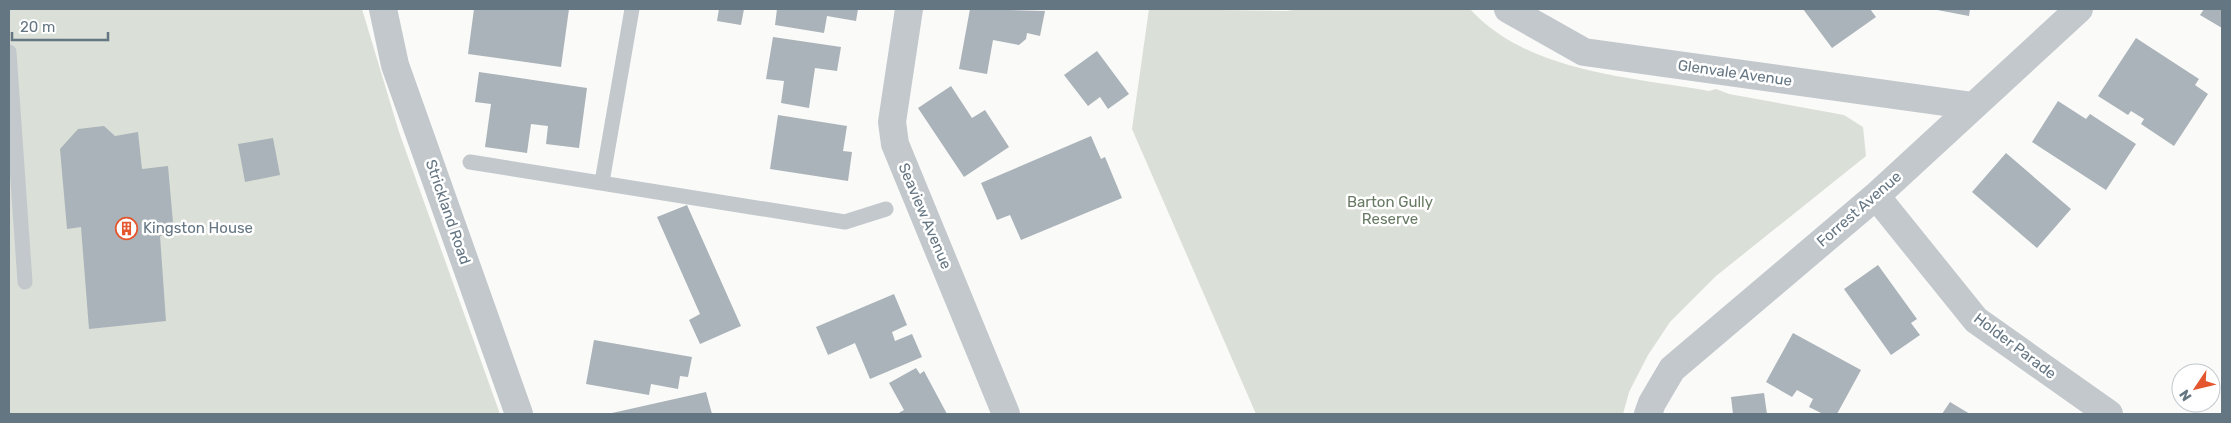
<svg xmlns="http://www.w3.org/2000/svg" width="2231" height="423" font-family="Rubik,sans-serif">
  <rect width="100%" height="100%" fill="#fafaf8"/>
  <path fill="#dadfd7" d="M9,9H362L399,132L500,414H9Z
    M1149,9L1287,11L1299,9H1470C1527,72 1630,77 1709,91L1716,89L1729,94L1844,115L1863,127L1866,156L1716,276L1670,322L1648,355L1629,392L1623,414H1256L1132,129Z"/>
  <path fill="#aab3b9" d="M474,9H569L561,67L468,54Z
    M719,9H744L741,25L717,21Z
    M777,9H858L856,21L827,16L824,33L775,25Z
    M970,9L1045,11L1040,36L1027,33L1026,39L1019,45L993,40L987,74L959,69Z
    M1803,9H1870L1876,17L1832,48Z
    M1932,9H1970L1969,16Z
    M2204,9H2222V28L2200,15Z
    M773,37L841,47L837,71L815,68L809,108L781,103L784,81L766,79Z
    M2136,38L2199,79L2195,85L2208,94L2174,146L2141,124L2144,119L2131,111L2128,115L2098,96Z
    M1097,51L1129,94L1108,109L1100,97L1088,106L1064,75Z
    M479,72L587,88L579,148L546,144L548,126L531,124L527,153L485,147L491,104L475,102Z
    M951,86L972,118L985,110L1009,147L964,177L918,108Z
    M2058,101L2086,119L2090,114L2136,144L2106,190L2032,142Z
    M778,115L847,126L843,151L852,152L848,181L770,169Z
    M104,126L115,136L138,132L142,169L168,166L174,234L160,236L166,321L89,329L81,227L67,229L60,149L78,129Z
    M1091,136L1101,159L1105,157L1122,198L1021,240L1010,215L997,220L981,183Z
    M273,138L280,175L245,182L238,144Z
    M2006,153L2071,209L2037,248L1972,192Z
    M687,205L741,326L700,344L689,320L700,314L657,217Z
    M1878,265L1917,319L1911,323L1920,335L1891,355L1844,289Z
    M894,294L907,325L892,332L895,341L912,334L922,357L870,379L855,343L828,355L816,327Z
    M1793,333L1861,370L1837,414H1823L1809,407L1813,399L1797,390L1792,397L1766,382Z
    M594,340L692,357L688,377L680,376L678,389L651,384L649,395L586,384Z
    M916,368L920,374L924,371L947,414H897L904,410L889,383Z
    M706,392L712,414H612V413Z
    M1764,393L1767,414H1733L1731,397Z
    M1950,402L1970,414H1942Z"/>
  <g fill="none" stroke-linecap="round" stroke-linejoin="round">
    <path stroke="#c3c8cc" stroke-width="15" d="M9,52L25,282
      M470,162L845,222L886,209
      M602,182L632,9"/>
    <path stroke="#c3c8cc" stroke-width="28" d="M383,9L395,65L519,414
      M909,9L892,122L895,144L1006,414
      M1508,9L1584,52L1973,106
      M1876,196L1976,320L2109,414
      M1648,414L1652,403L1672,369L1876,196L2079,9"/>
  </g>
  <defs>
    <symbol id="building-ring" viewBox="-11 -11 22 22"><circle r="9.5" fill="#fff" stroke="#e4572e" stroke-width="1.5"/><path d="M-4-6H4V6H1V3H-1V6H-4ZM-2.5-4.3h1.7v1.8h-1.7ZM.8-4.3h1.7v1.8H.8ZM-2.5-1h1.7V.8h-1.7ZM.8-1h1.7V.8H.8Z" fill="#e4572e"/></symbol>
  </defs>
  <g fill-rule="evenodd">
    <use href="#building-ring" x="114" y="216" width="25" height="25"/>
  </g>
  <g text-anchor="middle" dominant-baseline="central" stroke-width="5" stroke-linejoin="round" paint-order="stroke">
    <g font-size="15" fill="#657683" stroke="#fff">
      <text transform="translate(1735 73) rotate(8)">Glenvale Avenue</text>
      <text transform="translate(1859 209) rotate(-41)">Forrest Avenue</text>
      <text transform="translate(448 212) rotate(71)">Strickland Road</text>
      <text transform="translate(925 216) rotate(67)">Seaview Avenue</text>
      <text transform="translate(2015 346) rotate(37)">Holder Parade</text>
    </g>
    <g font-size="15" fill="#687a64" stroke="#fff">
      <text x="1390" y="202">Barton Gully<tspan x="1390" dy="17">Reserve</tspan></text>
    </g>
    <g font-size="15" fill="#657683" stroke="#fff" text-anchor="start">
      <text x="143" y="228">Kingston House</text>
    </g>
  </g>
  <rect width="2231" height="423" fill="none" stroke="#657683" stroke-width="20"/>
  <g transform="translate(2196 388) rotate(235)"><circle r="24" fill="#ffffff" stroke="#c1c8cd"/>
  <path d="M0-4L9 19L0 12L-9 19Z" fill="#e4572e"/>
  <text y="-8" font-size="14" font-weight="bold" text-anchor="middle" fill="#657683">N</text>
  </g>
  <path d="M12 32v8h96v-8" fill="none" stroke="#657683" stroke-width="2.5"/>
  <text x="20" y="32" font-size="15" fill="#657683" stroke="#ffffff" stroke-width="4" paint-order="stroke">20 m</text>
</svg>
